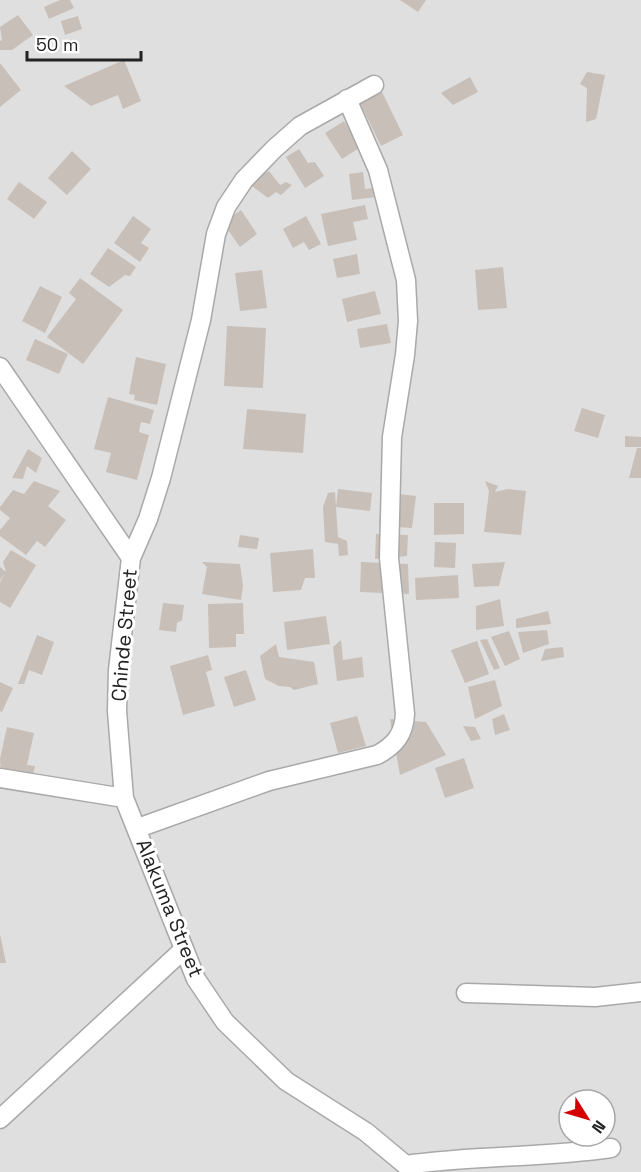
<svg xmlns="http://www.w3.org/2000/svg" width="641" height="1172" font-family="'Space Grotesk',sans-serif">
  <rect width="100%" height="100%" fill="#f2efe9"/>
  <path fill="#e0dfdf" fill-rule="evenodd" d="M0,0H641V1172H0ZM569,1100H605V1136H569Z"/>
  <path fill="#c7bfb8" d="M60,0H70L74,8L49,19L44,7Z
    M400,0H426L418,12Z
    M18,15L33,35L12,50H0V41L2,40L0,27Z
    M78,16L82,29L65,35L61,21Z
    M124,60L141,101L123,109L118,95L91,106L64,86Z
    M0,63L21,90L0,107Z
    M587,72L605,75L596,119L586,122L587,88L580,84Z
    M470,77L478,92L453,105L441,93Z
    M382,92L403,135L381,146L360,103Z
    M344,121L361,147L342,159L325,133Z
    M299,149L308,163L315,162L324,176L305,188L286,157Z
    M72,151L91,169L67,195L48,178Z
    M262,171L264,174L269,171L280,185L286,182L292,185L281,195L276,192L268,198L248,183Z
    M363,172L365,189L375,188L376,197L352,200L349,174Z
    M19,182L47,202L34,219L7,199Z
    M365,205L368,219L353,222L357,240L328,246L321,214Z
    M241,210L257,234L240,247L223,223Z
    M133,216L151,229L141,243L149,248L140,262L114,243Z
    M306,216L321,244L309,250L304,242L293,248L283,229Z
    M108,248L136,267L130,276L125,275L109,287L90,274Z
    M357,254L360,274L337,278L333,259Z
    M503,267L507,308L478,310L475,270Z
    M262,270L267,308L240,311L235,273Z
    M80,278L123,310L83,364L47,337L76,299L69,293Z
    M40,286L62,297L45,333L22,321Z
    M375,291L381,314L347,322L342,299Z
    M387,324L391,343L360,348L357,329Z
    M227,326L266,328L263,388L224,386Z
    M35,339L68,354L59,374L26,360Z
    M136,357L166,364L157,405L134,400L135,395L129,394Z
    M108,397L154,410L150,424L141,422L139,432L149,435L137,480L106,472L111,453L94,449Z
    M582,408L605,415L598,438L574,431Z
    M247,409L306,414L303,453L243,449Z
    M625,436L641,437V447H625Z
    M637,448H641V478H629Z
    M28,449L42,458L36,473L27,466L23,479L12,478Z
    M34,481L60,491L48,506L66,520L45,547L37,541L26,555L0,536V530L10,518L0,510V507L13,490L24,494Z
    M485,481L498,486L495,492L508,489L526,491L521,535L484,532L489,491Z
    M338,489L372,493L370,511L336,507Z
    M335,492L338,537L347,541L348,555L339,556L338,544L325,542L323,507L328,493Z
    M382,492L416,496L412,528L379,526Z
    M434,503H464V534L434,535Z
    M376,534L408,535L407,556L375,559Z
    M240,535L259,538L257,549L238,547Z
    M435,542L456,543L455,568L434,567Z
    M313,549L315,578H305L301,590L273,592L270,553Z
    M11,550L36,565L10,608L0,602V582L5,574L0,580V567L6,572L3,562Z
    M202,562L240,564L243,586L241,600L202,594L207,567Z
    M361,562L408,564L409,594L360,592Z
    M505,562L499,586L474,587L472,564Z
    M458,575L459,598L416,600L415,578Z
    M500,599L504,626L476,630V606Z
    M163,603L184,605L182,620L177,623L176,632L159,630Z
    M243,603L244,634H236V647L209,648L208,604Z
    M548,611L551,624L516,628V619Z
    M326,616L330,644L287,650L284,622Z
    M547,630L549,644L523,653L518,632Z
    M509,631L520,659L505,666L491,637Z
    M37,635L54,642L42,675L29,670L24,684H18Z
    M487,639L500,668L494,670L480,640Z
    M341,640L343,660L362,657L364,677L337,681L333,647Z
    M477,641L489,674L465,683L451,650Z
    M276,644L279,657L314,662L318,684L294,690L290,687L279,686L265,679L260,656Z
    M563,647L564,657L541,661L545,649Z
    M208,655L212,670L206,672L215,706L183,715L170,666Z
    M246,670L256,700L234,707L224,677Z
    M495,680L502,706L475,719L468,687Z
    M0,682L13,688L2,712L0,711Z
    M504,714L510,730L495,735L492,719Z
    M357,716L366,746L338,753L330,723Z
    M390,719L426,722L446,755L400,775Z
    M463,726L475,727L481,739L471,741Z
    M7,727L34,733L27,765L35,766L32,780L1,773L0,759Z
    M464,758L474,788L445,798L435,768Z
    M0,934L6,963H0Z"/>
  <g fill="none" stroke-linecap="round" stroke-linejoin="round">
    <defs>
      <path id="minor" d="M0,367L131,558L118,670L117,711L124,798L196,979L225,1022L286,1081L366,1132L414,1172
        M131,558L148,519L161,478L201,320L216,234L226,207L244,180L274,149L300,126L374,85
        M0,778L124,798
        M138,828L269,781L377,755C394,746 404,735 405,714L389,558L392,437L405,355L408,321L406,280L378,170L347,99
        M466,993L595,997L641,992
        M0,1119L183,950
        M406,1165C474,1155 543,1158 611,1148"/>
    </defs>
    <use href="#minor" stroke="#a9a9a9" stroke-width="21"/>
    <use href="#minor" stroke="#fff" stroke-width="18"/>
  </g>
  <g text-anchor="middle" dominant-baseline="central" stroke-width="6" stroke-linejoin="round" paint-order="stroke">
    <g font-size="20" fill="#222" stroke="#fff">
      <text transform="translate(124 635) rotate(-85)">Chinde Street</text>
      <text transform="translate(170 908) rotate(68)">Alakuma Street</text>
    </g>
  </g>
  <g transform="translate(587 1118) rotate(127)"><circle r="28" fill="#ffffff" stroke="#a7a7a7" stroke-width="1.5"/>
  <path d="M0-4.5L10 22L0 15L-10 22Z" fill="#d40000"/>
  <text y="-9" font-size="16" font-weight="bold" text-anchor="middle" fill="#222222">N</text>
  </g>
  <path d="M27 51v9h114v-9" fill="none" stroke="#222222" stroke-width="3"/>
  <text x="36" y="51" font-size="18" fill="#222222" stroke="#ffffff" stroke-width="4.5" paint-order="stroke">50 m</text>
</svg>
